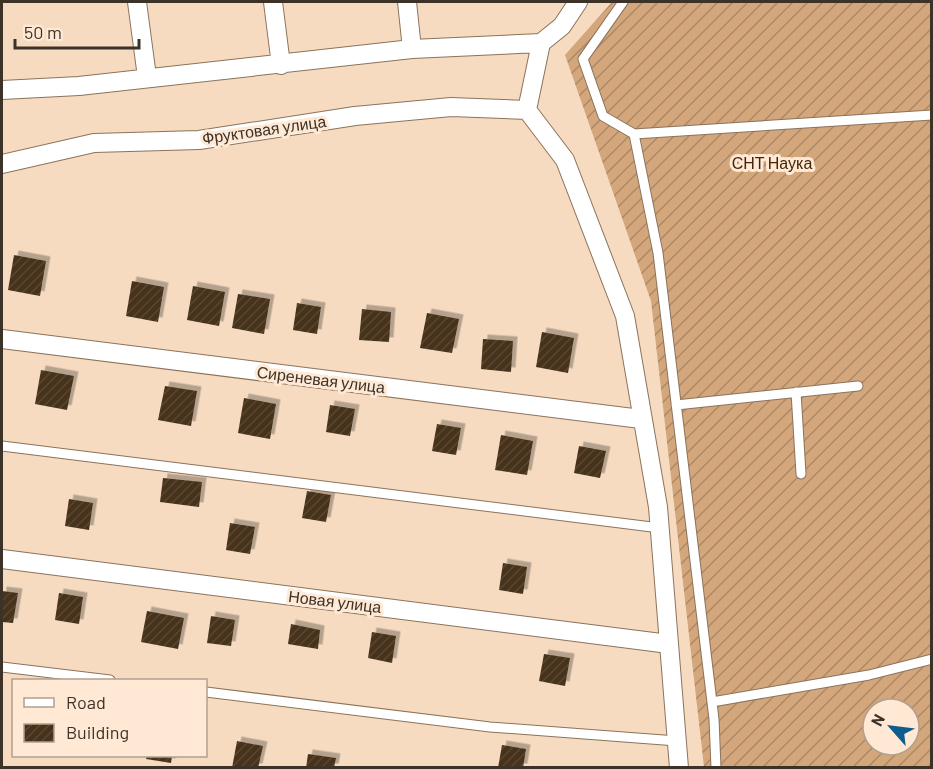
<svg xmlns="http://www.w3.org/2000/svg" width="933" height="769" font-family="Barlow,sans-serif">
  <defs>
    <pattern id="garden-furrows" width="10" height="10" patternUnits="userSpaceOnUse" patternTransform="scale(1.5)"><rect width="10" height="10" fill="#d3a67b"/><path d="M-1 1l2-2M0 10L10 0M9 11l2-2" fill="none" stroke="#ac8865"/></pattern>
    <pattern id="building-hatch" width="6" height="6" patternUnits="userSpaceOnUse" patternTransform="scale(1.5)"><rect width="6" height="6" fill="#46311b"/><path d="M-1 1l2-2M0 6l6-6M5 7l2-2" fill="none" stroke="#594733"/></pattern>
    <filter id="shadow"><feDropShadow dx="4.5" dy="-4.5" stdDeviation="0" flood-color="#0004"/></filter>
  </defs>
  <rect width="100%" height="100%" fill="#f6dbc1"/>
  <path fill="url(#garden-furrows)" fill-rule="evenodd" d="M612,2H931V767H704L651,301L565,55ZM873,709H909V745H873Z"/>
  <path fill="url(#building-hatch)" filter="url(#shadow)" d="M14,255L46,261L40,296L8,290Z
    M132,281L164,287L158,322L126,316Z
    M193,286L225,292L219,326L187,320Z
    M238,294L270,299L264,334L232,328Z
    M297,303L321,307L317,334L293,330Z
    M362,309L391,312L389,342L359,340Z
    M427,313L459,319L452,353L420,348Z
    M542,332L574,338L568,373L536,367Z
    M483,339L513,341L511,372L481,369Z
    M41,370L74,376L67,410L35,404Z
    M165,386L197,391L191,426L158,420Z
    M244,398L276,404L270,439L238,433Z
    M330,405L355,409L350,436L326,432Z
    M437,424L461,428L456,455L432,451Z
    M501,435L533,441L527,475L495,470Z
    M579,446L606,451L600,478L574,473Z
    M163,478L202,482L199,507L160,502Z
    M307,491L331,495L326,522L302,518Z
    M69,499L93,503L89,530L65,526Z
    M230,523L255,527L250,554L226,550Z
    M503,563L527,567L523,594L499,590Z
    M2,591L18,593L13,623L2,622Z
    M59,593L83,597L79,624L55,620Z
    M147,611L184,618L178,649L141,642Z
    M211,616L235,620L231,646L207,643Z
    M291,624L320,630L318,649L288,644Z
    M372,632L396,636L392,663L368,658Z
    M544,654L570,658L565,686L539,681Z
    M237,741L263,746L258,768H232Z
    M502,745L526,749L523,768H498Z
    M308,754L336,758L334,768H306Z
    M147,756H172L171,763L146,759Z"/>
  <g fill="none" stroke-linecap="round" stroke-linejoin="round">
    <defs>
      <path id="lane" d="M623,2L583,59L603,116L634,134L658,253L714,719L716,768
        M634,134L932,115
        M796,392L801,474
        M676,405L858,386
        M2,446L660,528
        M2,667L110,680
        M206,692L490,727L677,741
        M712,702L869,675L932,659"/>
      <path id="street" d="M137,2L147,77
        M273,2L281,65
        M407,2L412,49
        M2,90L79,86L412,49L541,43
        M527,110L565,160L625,316L658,507L679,768
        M527,110L541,43L562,26L578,2
        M2,164L94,143L199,140L355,116L451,107L527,110
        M2,339L641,419
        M2,559L669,644"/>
    </defs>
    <use href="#lane" stroke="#8b735c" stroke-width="11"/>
    <use href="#street" stroke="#8b735c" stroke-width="20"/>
    <use href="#lane" stroke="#fff" stroke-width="9"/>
    <use href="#street" stroke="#fff" stroke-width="18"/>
  </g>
  <g text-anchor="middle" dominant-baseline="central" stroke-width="6" stroke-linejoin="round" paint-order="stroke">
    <g font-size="16" fill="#3d3228" stroke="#ffe9d4">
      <text transform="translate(264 129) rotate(-8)">Фруктовая улица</text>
      <text transform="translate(321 379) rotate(7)">Сиреневая улица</text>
      <text transform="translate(335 601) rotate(7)">Новая улица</text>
    </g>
    <g font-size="16" fill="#412609" stroke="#ffe9d4">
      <text x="772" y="162">СНТ Наука</text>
    </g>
  </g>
  <rect width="933" height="769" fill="none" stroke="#3d3228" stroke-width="6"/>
  <rect x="12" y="679" width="195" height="78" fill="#ffe9d4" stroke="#b1a08f" stroke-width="1.5"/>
  <rect x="24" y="698" width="30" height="9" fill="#ffffff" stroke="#b1a08f" stroke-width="1.5"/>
  <text x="66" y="709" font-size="18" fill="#3d3228">Road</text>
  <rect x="24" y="724" width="30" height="18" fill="url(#building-hatch)" stroke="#b1a08f" stroke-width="1.5"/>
  <text x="66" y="739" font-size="18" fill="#3d3228">Building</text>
  <g transform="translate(891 727) rotate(298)"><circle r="28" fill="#ffe9d4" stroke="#b1a08f" stroke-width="1.5"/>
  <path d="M0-4.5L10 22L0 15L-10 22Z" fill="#0f5b8e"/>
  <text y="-9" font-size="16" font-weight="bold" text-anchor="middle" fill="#3d3228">N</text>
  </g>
  <path d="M15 39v9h124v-9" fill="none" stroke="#3d3228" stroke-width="3"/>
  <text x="24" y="39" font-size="18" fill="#3d3228" stroke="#ffe9d4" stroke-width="4.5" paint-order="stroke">50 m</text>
</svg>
